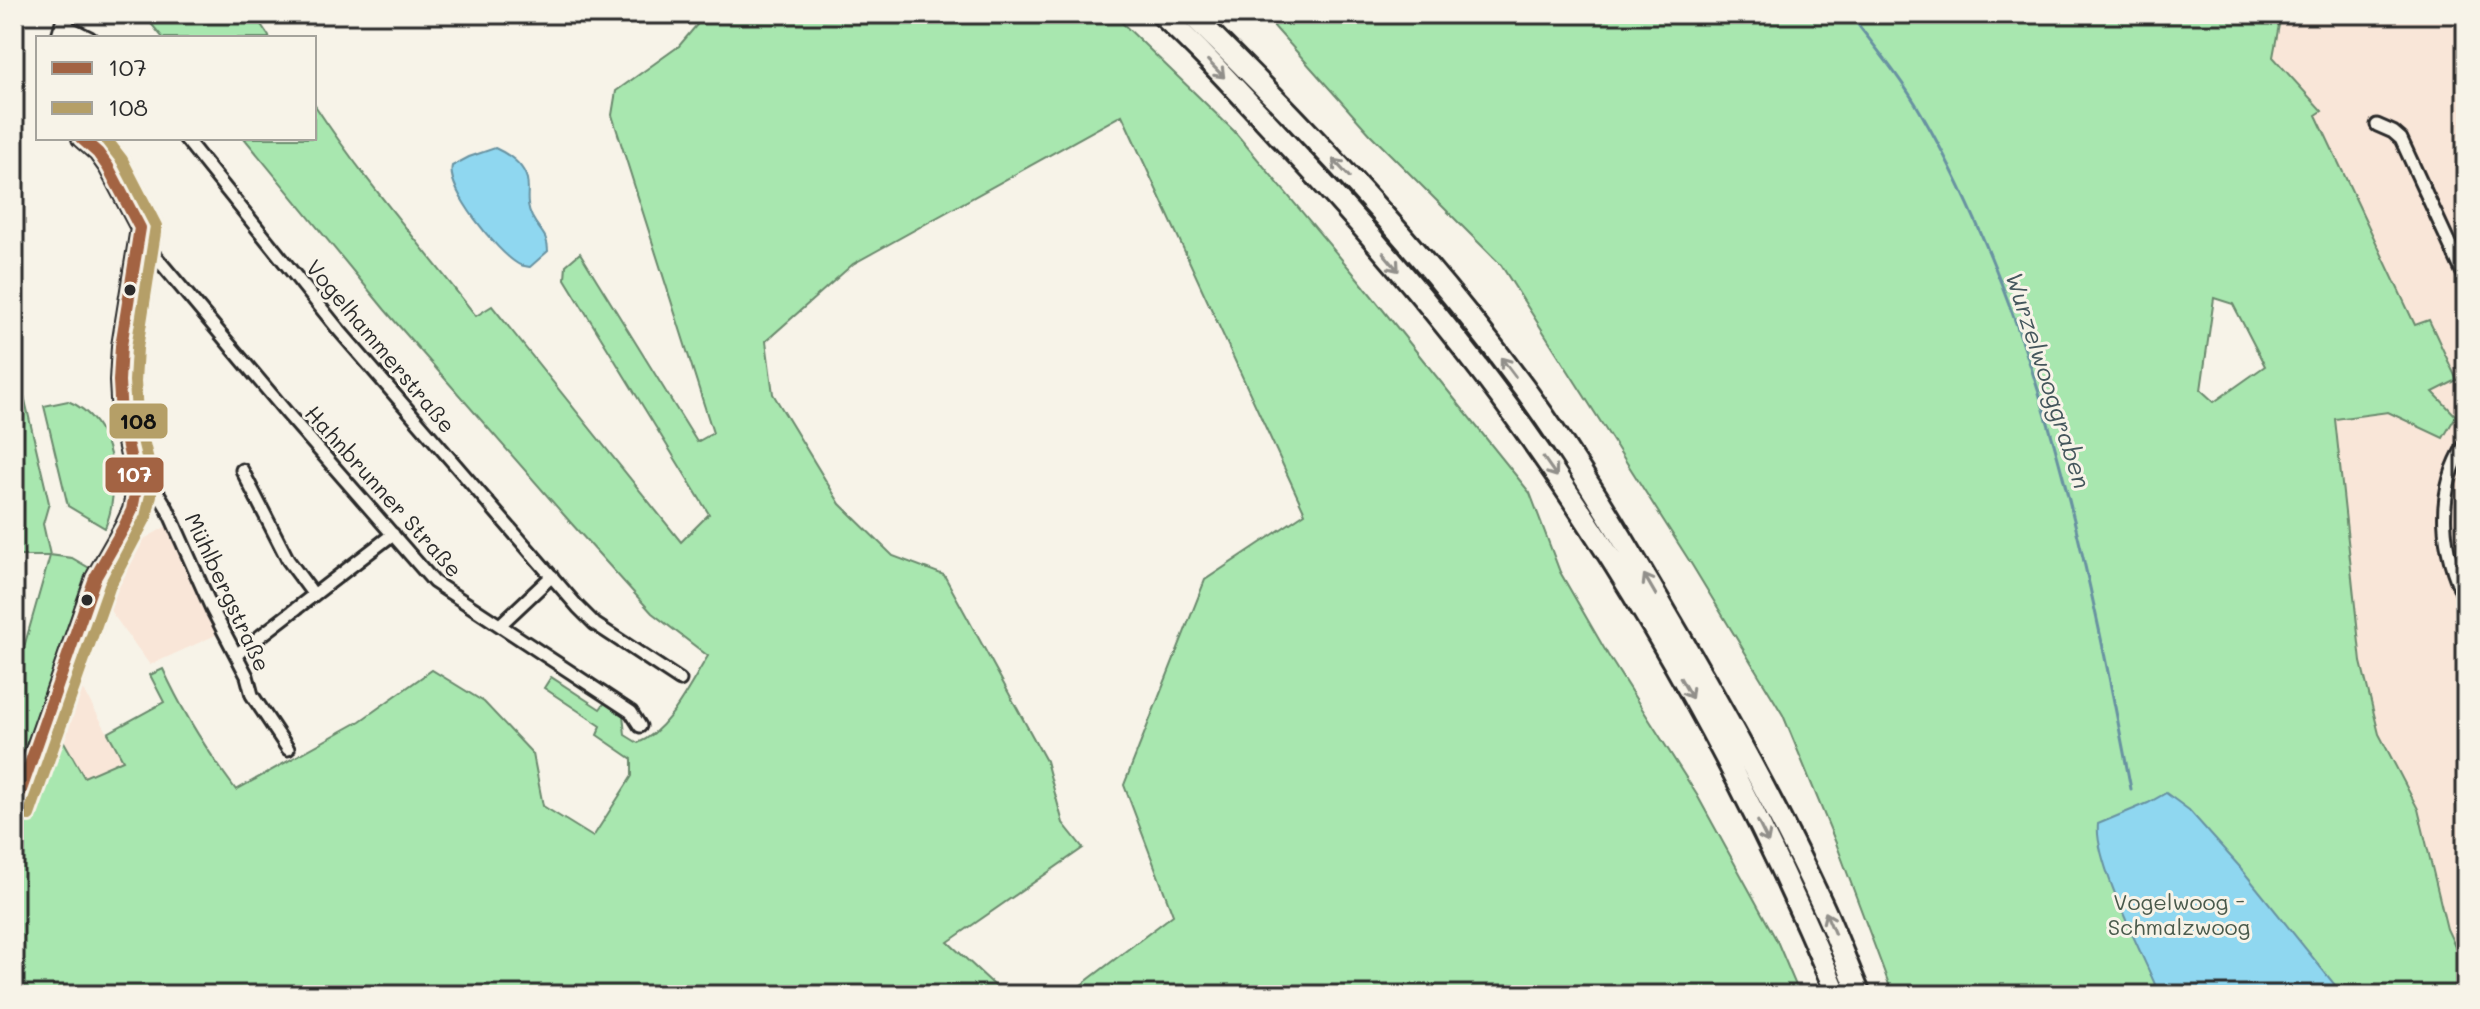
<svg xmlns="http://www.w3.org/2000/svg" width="2480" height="1009" font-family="Mali,sans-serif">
  <rect width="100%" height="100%" fill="#f7f3e8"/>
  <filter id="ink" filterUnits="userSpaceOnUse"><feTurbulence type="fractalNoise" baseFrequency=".0125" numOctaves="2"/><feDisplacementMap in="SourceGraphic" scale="16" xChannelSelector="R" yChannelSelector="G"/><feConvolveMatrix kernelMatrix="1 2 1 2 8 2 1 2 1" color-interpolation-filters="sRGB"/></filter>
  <g filter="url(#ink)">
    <path fill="#f9e6d8" d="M2281,14H2466V969L2447,929L2418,809L2379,734L2361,662L2335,418L2389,412L2443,438L2432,392L2280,135L2322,111L2273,57Z
      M167,526L216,635L150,665L98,594L107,568L119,553Z
      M71,668L123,760L84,778L52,719Z"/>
    <path fill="#a8e7af" stroke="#6a896d" stroke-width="2" fill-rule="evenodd" d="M143,14H254L270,38H163Z
      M706,14H1113L1234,131L1359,280L1530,493L1560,572L1608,655L1697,795L1777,941L1800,995H1068L1173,915L1124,785L1205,580L1305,513L1122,115L853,264L766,341L773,394L840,504L893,556L944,575L1046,761L1063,823L1083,848L948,942L1005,995H14V672L18,668L50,556H14V353L49,503L43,524L50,555L72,558L91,569L42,703L84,777L123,760L108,733L164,702L150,675L163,669C183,713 207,751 236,790L360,721L432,670L484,702L533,754L543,806L593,837L632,776V759L597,735L601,726L544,688L551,677L600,709L606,701L623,714L625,735L638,743C669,731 690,684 708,656L652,613L571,523L385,310L244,138H314V104C363,179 422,246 476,316L492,306L681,542L709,514L565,279L566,265L580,253L697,442L713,433L612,115L616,91L679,46Z
      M1263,14H2281L2273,57L2322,111L2316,115L2415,325L2429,320L2457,380L2433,392L2456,416L2443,438L2388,412L2335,419L2361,662L2379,734L2418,809L2447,929L2466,969V995H1893L1836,843L1783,715L1692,565L1560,358L1501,265L1370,134ZM2214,298L2233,304L2265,366L2214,402L2201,390Z
      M68,401C115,420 122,487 105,528L68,506L44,406Z"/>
    <path fill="#8fd7f0" stroke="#6792a1" stroke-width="2" d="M495,148C508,154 523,164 527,179C530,193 524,200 532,217C539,231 548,234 548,251L530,267C526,266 521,266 518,264C497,252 446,189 452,166L469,157Z
      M2166,793L2189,810L2239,866L2343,995H2162L2157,989C2141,951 2094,861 2098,824L2148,803Z"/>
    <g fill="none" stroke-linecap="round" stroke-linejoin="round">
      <path stroke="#6792a1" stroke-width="3" d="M1850,14C1874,46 1901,78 1921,113C2037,313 2088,564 2131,789"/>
      <defs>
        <path id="street" d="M64,25L90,38
          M2377,125L2393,132L2401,139L2466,280
          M185,138L338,329L578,607L595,624L680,680
          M140,238L286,412L434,582L631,712L640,726
          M2466,443C2434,493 2441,551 2466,601
          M131,454L143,468L167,508L212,609L247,676L252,695L288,749
          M242,470L288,560L314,595
          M500,625L552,576
          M236,655L393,534
          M14,761L28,769"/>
        <path id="secondary" d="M60,38L67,14
          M14,810L95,578L124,527L132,510L135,494V477L121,417L119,381L121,346L140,228L108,167L98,153L81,138"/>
        <path id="highway" d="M1161,14C1204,53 1243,97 1283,140C1366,228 1447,322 1519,422C1646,599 1753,794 1837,995
          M1191,14C1310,131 1425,253 1524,388C1577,461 1624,540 1669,618C1723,710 1775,803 1820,900C1835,931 1846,963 1860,995"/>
      </defs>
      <use href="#street" stroke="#2b2b2b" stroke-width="17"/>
      <use href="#secondary" stroke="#2b2b2b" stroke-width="22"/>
      <use href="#highway" stroke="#2b2b2b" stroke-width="26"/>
      <use href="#street" stroke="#f7f3e8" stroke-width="11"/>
      <use href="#secondary" stroke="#f7f3e8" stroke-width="16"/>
      <use href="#highway" stroke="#f7f3e8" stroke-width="20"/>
      <defs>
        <path id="bus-1" d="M14,810L95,578L124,527L132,510L135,494V477L121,417L119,381L121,346L140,228L108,167L98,153L81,138"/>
        <path id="bus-2" d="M29,815L110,585L146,517L151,495V473L137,415L135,381L137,348L156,226L122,160L105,138"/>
      </defs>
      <use href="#bus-1" stroke="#f7f3e8" stroke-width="18"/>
      <use href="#bus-2" stroke="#f7f3e8" stroke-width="18"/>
      <use href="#bus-1" stroke="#a36343" stroke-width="12"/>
      <use href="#bus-2" stroke="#b59f67" stroke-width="12"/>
    </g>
    <defs><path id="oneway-shaft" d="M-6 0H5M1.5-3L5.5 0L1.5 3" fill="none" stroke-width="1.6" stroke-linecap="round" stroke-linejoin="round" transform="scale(2)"/></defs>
    <g stroke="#918f8a">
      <use href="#oneway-shaft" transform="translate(1216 69) rotate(46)"/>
      <use href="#oneway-shaft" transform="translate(1341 168) rotate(-133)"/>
      <use href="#oneway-shaft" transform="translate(1391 262) rotate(50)"/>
      <use href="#oneway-shaft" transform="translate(1508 367) rotate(-127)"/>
      <use href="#oneway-shaft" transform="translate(1550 467) rotate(55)"/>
      <use href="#oneway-shaft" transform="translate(1650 585) rotate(-120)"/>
      <use href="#oneway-shaft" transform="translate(1686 688) rotate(60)"/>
      <use href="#oneway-shaft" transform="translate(1763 832) rotate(64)"/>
      <use href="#oneway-shaft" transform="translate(1830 923) rotate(-113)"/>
    </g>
  </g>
  <g fill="#2b2b2b" stroke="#f7f3e8" stroke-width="3">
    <circle cx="130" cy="290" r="7"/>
    <circle cx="87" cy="600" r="7"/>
  </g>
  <g text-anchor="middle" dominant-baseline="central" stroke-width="6" stroke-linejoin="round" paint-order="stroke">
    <g font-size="22" fill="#2b2b2b" stroke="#f7f3e8">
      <text transform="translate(381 346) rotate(50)">Vogelhammerstraße</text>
      <text transform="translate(384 491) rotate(48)">Hahnbrunner Straße</text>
      <text transform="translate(228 592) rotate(65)">Mühlbergstraße</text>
    </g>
    <g font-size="22" fill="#4a5a4c" stroke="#f7f3e8">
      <text x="2179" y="901">Vogelwoog -<tspan x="2179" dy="25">Schmalzwoog</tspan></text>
    </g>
    <g font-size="24" font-style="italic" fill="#44565c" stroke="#f7f3e8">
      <text transform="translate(2049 380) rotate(72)">Wurzelwooggraben</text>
    </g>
  </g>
  <g stroke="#f7f3e8" stroke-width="3">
    <rect x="108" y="402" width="61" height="38" rx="8" fill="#b59f67"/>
    <rect x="104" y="456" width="61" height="38" rx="8" fill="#a36343"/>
  </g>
  <g font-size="22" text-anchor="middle" font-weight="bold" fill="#fff">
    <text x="134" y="482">107</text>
  </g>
  <g font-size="22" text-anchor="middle" font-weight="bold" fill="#111">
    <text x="138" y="429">108</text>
  </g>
  <rect width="2480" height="1009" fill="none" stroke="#f7f3e8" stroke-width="48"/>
  <rect x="24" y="24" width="2432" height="961" fill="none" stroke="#2b2b2b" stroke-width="3" filter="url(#ink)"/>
  <rect x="36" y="36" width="280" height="104" fill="#f7f3e8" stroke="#a5a39c" stroke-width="2"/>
  <rect x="52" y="62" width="40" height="12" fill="#a36343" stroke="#a5a39c" stroke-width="2"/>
  <text x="108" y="76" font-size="24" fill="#2b2b2b">107</text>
  <rect x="52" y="102" width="40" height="12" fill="#b59f67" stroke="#a5a39c" stroke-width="2"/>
  <text x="108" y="116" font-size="24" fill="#2b2b2b">108</text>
</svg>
